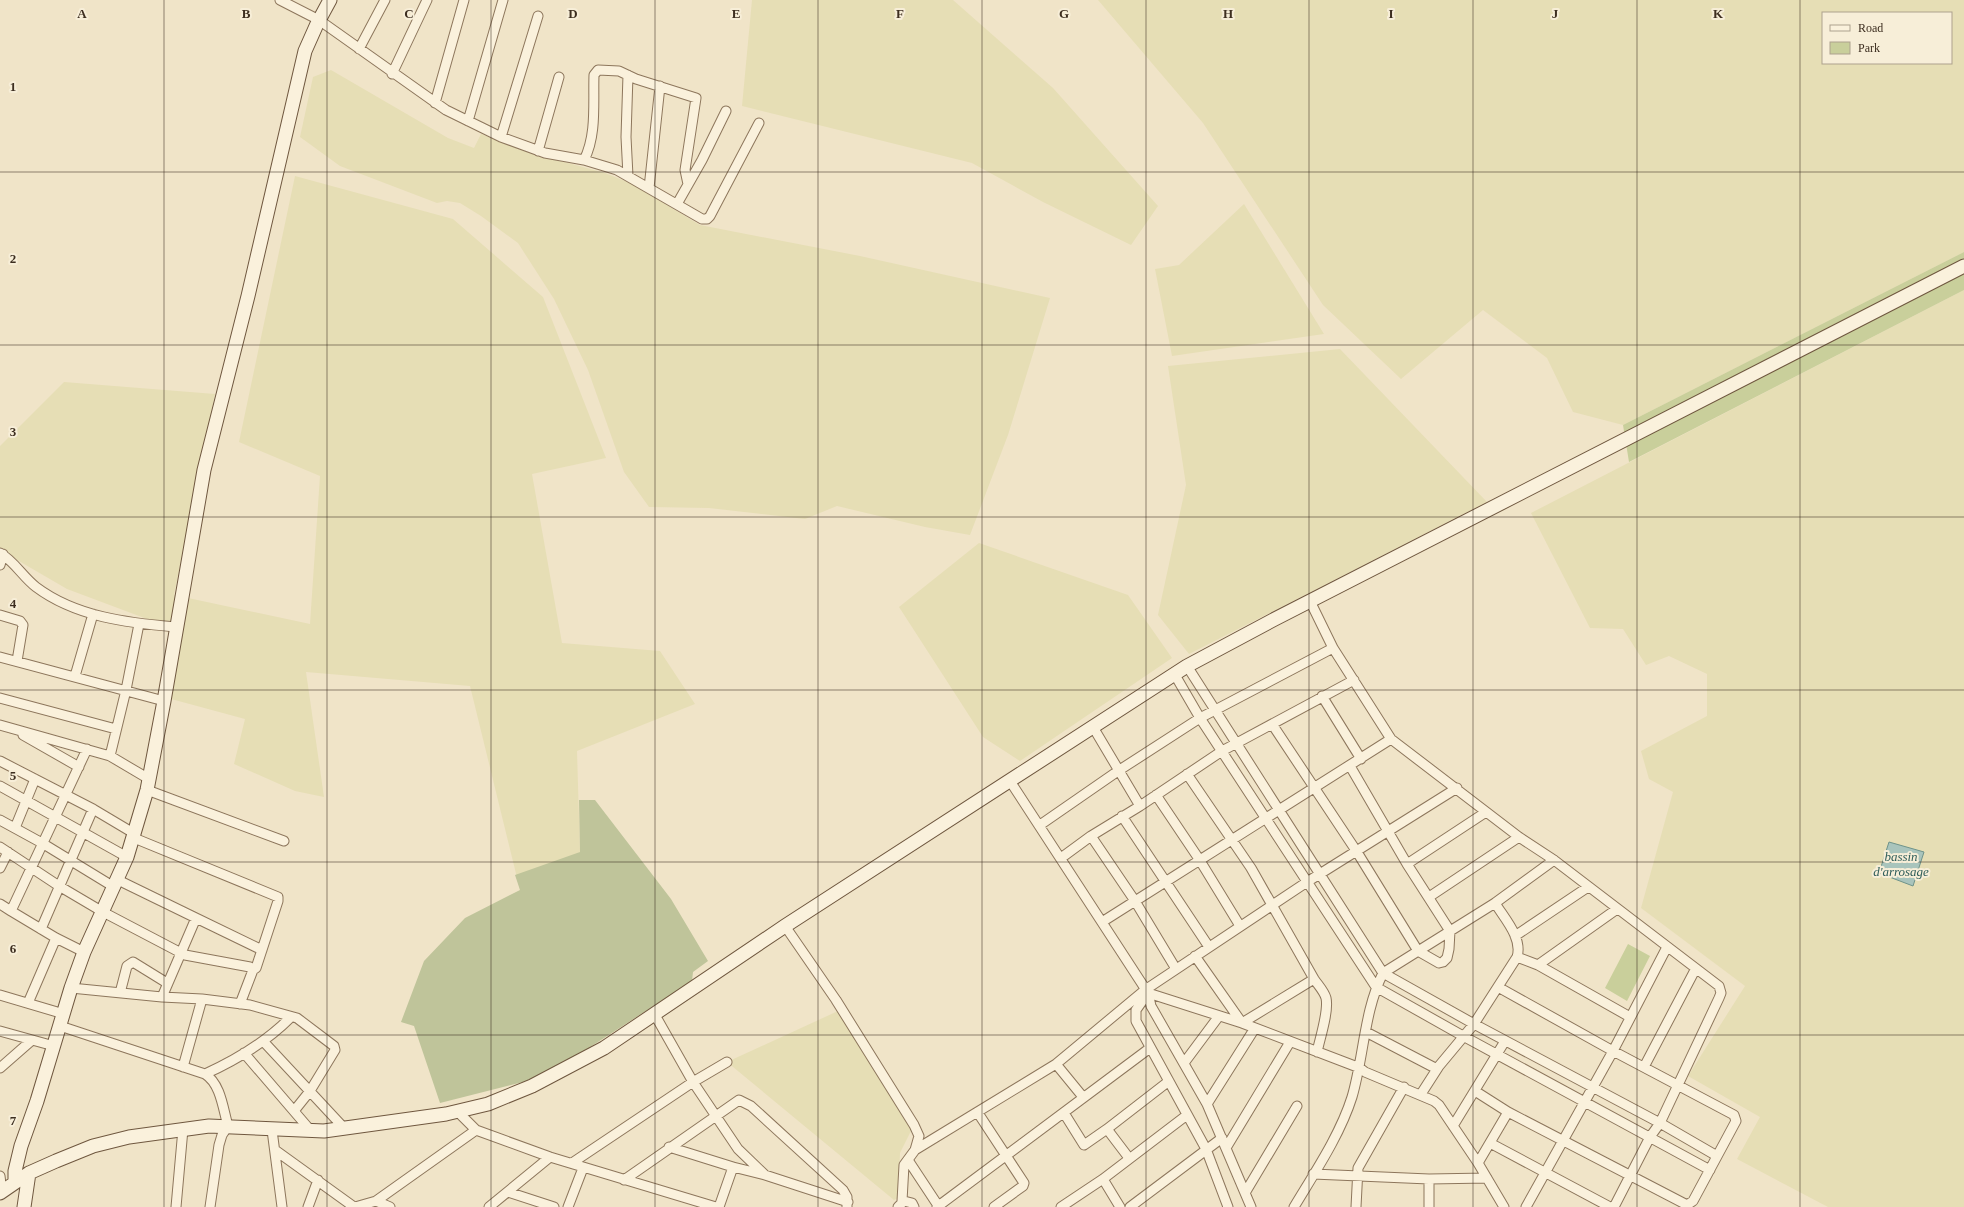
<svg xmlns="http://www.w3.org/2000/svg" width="1964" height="1207" font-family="'Times New Roman',serif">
  <rect width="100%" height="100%" fill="#f0e4c8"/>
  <path fill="#e6deb5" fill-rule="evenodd" d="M752,0H953L1053,88L1158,206L1131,245L1043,202L972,163L742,106Z
    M1098,0H1964V252L1623,425L1573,412L1547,358L1483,310L1401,379L1323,305L1203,123ZM1823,13H1951V63H1823Z
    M331,70L448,138L474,148L481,134L535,154L605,173L630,183L700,225L860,256L1050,298L1008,435L970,535L925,527L837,506L805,519L709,508L649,507L624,472L588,370L554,299L518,243L481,216L460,203L447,201L437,203L340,166L300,137L313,77Z
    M295,176L453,219L543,297L606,458L532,474L562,643L660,651L695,704L577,751L580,852L520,890L470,686L306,672L324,797L295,791L234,764L245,719L160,696L171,628L67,589L0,550V446L64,382L215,394L174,595L310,624L320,476L239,442Z
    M1244,204L1324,334L1172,356L1155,269L1179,265Z
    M1964,290V1207H1828L1737,1159L1760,1117L1688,1076L1745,986L1641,908L1673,792L1649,779L1641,751L1707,716V674L1669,656L1646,665L1623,629L1590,628L1531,513Z
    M1340,349L1487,502L1189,654L1158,615L1186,485L1168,366Z
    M979,543L1128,595L1172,658L1020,761L983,737L899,607Z
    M838,1011L914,1125L900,1153L898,1198L894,1200L727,1062Z"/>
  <path fill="#c9cf9b" d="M1964,252V290L1629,462L1623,425Z
    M1628,944L1650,956L1627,1001L1605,988Z"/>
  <path fill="#bfc49a" d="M579,800H595L671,899L708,961L693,972L692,981L584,1051L527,1081L440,1103L414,1026L401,1022L424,961L465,918L520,890L515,875L580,852Z"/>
  <path fill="#a9c4bc" stroke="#6f938a" d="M1889,842L1924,852L1913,886L1879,873Z"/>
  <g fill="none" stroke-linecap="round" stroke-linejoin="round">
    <defs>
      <path id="street" d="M280,0L319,20L446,110L501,137L545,153L584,160L617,170L702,219H707L710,216L759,123
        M359,49L385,0
        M392,74L427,0
        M435,103L464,0
        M468,121L503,0
        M501,137L538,16
        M538,151L559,77
        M584,160C597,135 593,102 594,75L598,70L619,71L636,79L696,98L685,170L688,184
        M628,176L626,137L628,75
        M649,188L660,86
        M677,204L702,160L726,111
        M0,553C14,561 23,577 36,587C76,617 128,623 176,627
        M0,565L3,554
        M1310,601L1333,648L1391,739L1519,837L1554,860L1719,986L1721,993L1719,998L1660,1123L1650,1137L1614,1207
        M0,615L20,621L23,625L17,661
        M0,657L164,701
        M1187,666L1383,973L1474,1024L1660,1123L1717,1156
        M1175,675L1200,718L1376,987L1463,1036L1710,1170
        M75,676L93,614
        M1322,696L1361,759
        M0,698L116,729
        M1272,724L1357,852L1418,951L1439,963L1443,962L1447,958L1449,949L1450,931L1407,864L1350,766
        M0,725L110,756L149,779
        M1093,727L1140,806
        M23,735L79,767
        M110,756L126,690L139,624
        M0,761L93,809L135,834
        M1187,774L1251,868L1314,979C1318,985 1324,991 1326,998C1329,1011 1320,1038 1317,1052
        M1010,781L1148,993L1151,1006L1207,1104L1251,1207
        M0,786L127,857
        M147,790L284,841
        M1156,795L1199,859L1240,926
        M1122,816L1209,947
        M0,820L42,843L114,887
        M1040,825L1118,771L1200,718L1333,648
        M15,828L35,779
        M1091,836L1135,901L1176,969
        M134,838L278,897V901L256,968L253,970
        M0,847L59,886L103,912L185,955L250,967L253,970L240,1004
        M1061,858L1091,836L1140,806L1222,751L1354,680
        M1407,864L1486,812
        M0,868L8,852
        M118,880L196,918L162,997
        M1429,897L1519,837
        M0,904L11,911
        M196,918L262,950
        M1102,922L1391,739
        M785,926L836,1000L914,1125L919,1136L915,1150
        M41,929L93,809
        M1515,936L1588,887
        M84,952L56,938L11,911L87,749
        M1195,956L1242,1023L1314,979
        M1517,957L1538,965L1630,1017
        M1538,965L1617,909
        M71,988L162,997L202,999L250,1005L297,1018L334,1046L335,1050L310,1091L294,1111
        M120,993L127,966L133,962L167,983
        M1148,993L1242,1023L1360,1068L1365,1072L1434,1101L1439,1105L1478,1163L1504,1207
        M1148,993L1136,1010V1021L1206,1149L1228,1207
        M0,995L64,1014
        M28,1003L56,938
        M655,1015L693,1082L738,1149L765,1175
        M60,1026L205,1074C221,1084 223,1109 228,1126L222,1135L219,1145L210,1207
        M0,1031L54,1046
        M1366,1032L1437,1069
        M263,1041L344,1128
        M244,1053L311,1131
        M1184,1063L1219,1016
        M1056,1064L1083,1097
        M183,1067L202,999
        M1644,1067L1695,970
        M0,1068L32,1040
        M205,1074C236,1060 267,1041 291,1017
        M1475,1091L1508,1112L1687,1205L1693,1201L1736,1121L1734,1115L1613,1051L1498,987
        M1421,1094L1439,1066L1474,1024L1517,957C1523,938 1504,918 1495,903
        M1207,1104L1255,1028
        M457,1111L476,1130L550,1157L716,1207
        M978,1113L1024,1183L1023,1186L994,1207
        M1064,1113L1084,1145L1107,1129
        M1453,1126L1505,1041
        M272,1130L282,1207
        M1490,1143L1610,1207
        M669,1147L733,1167L765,1175L848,1202
        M1226,1148L1290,1042
        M275,1150L354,1207
        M1129,1158L1107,1129L1169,1081
        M908,1160L939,1207
        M572,1163L693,1082L727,1062
        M1478,1163L1508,1112
        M1313,1174L1429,1179L1487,1178
        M0,1176L2,1192
        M1103,1179L1120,1207
        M624,1180L739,1100L751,1106L843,1190L847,1197V1207
        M508,1192L554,1207
        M1245,1193L1297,1106
        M376,1201L390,1207
        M902,1201L904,1165L915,1150L1056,1064L1145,990L1307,882L1457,788
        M176,1207L183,1129
        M308,1207L318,1180
        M355,1207L376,1201L476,1130
        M489,1207L550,1157
        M568,1207L583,1168
        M719,1207L733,1167
        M898,1207L904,1201L912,1203L914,1207
        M937,1207L1150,1048
        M1061,1207L1103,1179L1187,1115
        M1130,1207L1222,1138
        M1294,1207C1315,1172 1340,1135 1352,1097C1364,1056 1364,1011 1383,973L1495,903L1554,860
        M1356,1207L1358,1168L1404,1087
        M1429,1207V1179
        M1526,1207L1613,1051L1667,947"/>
      <path id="secondary" d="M15,1182V1171L21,1146L37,1101L71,988L84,952L127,857L147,790L164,701L204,470L248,296L305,51L317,24L330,0
        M0,1193L29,1173L56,1161L93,1146L129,1137L209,1126L324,1131L446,1114L488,1104L532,1086L604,1048L785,926L1187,666L1273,620L1964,266
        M24,1207L29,1173"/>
    </defs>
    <use href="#street" stroke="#8d765c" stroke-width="11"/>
    <use href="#secondary" stroke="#6f573f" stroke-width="15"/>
    <use href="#street" stroke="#faf1dc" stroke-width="9"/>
    <use href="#secondary" stroke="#faf1dc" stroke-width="13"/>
  </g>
  <path fill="none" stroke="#3d2e20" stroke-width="1" stroke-opacity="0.55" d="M164,0V1207M327,0V1207M491,0V1207M655,0V1207M818,0V1207M982,0V1207M1146,0V1207M1309,0V1207M1473,0V1207M1637,0V1207M1800,0V1207M0,172H1964M0,345H1964M0,517H1964M0,690H1964M0,862H1964M0,1035H1964"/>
  <g text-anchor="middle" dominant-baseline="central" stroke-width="4" stroke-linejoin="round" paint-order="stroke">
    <g font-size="13" font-style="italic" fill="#2f5d5a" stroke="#f7eed8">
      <text x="1901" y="856">bassin<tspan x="1901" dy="15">d'arrosage</tspan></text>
    </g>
  </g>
  <g font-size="13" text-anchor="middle" font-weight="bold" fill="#3d2e20" stroke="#f7eed8" stroke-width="4" stroke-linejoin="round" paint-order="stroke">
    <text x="82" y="18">A</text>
    <text x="246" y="18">B</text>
    <text x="409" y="18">C</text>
    <text x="573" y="18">D</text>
    <text x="736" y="18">E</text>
    <text x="900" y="18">F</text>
    <text x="1064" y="18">G</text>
    <text x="1228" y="18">H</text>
    <text x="1391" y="18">I</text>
    <text x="1555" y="18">J</text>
    <text x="1718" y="18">K</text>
    <text x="13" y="91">1</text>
    <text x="13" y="263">2</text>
    <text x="13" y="436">3</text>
    <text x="13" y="608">4</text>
    <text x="13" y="780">5</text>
    <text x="13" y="953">6</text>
    <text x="13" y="1125">7</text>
  </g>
  <rect x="1822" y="12" width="130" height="52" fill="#f7eed8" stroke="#ada18e"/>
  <rect x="1830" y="25" width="20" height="6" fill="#faf1dc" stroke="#ada18e"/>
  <text x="1858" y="32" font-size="12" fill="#3d2e20">Road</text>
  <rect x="1830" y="42" width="20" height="12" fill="#c9cf9b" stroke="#ada18e"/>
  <text x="1858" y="52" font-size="12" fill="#3d2e20">Park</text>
</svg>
